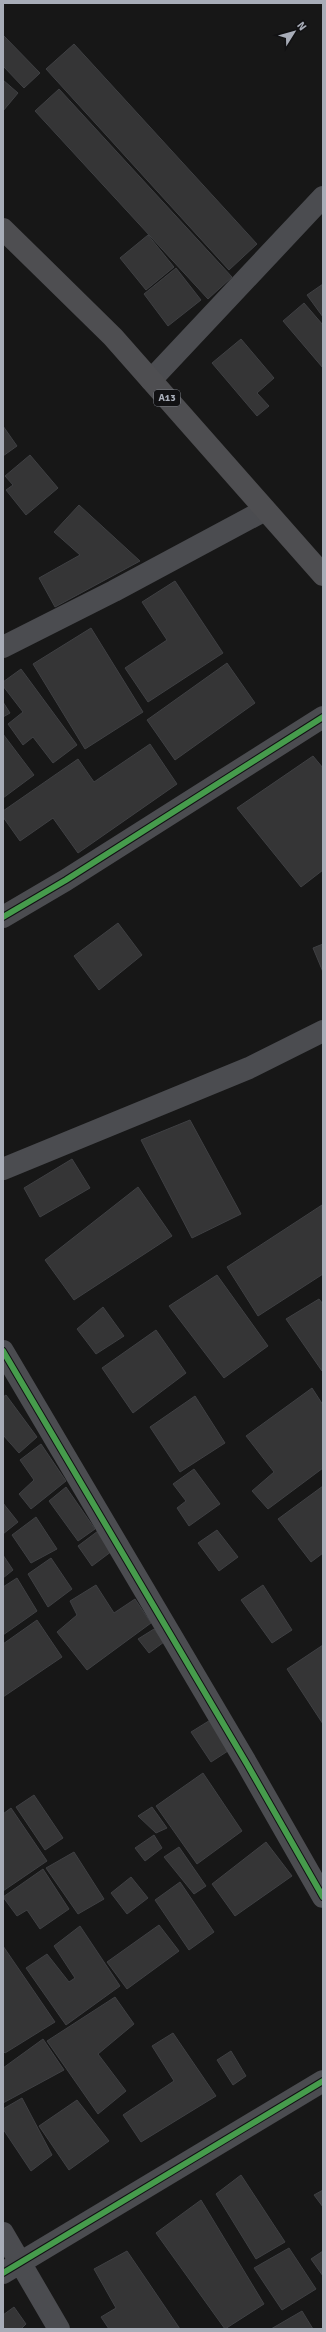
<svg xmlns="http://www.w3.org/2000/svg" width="326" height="2332" font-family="Signika,sans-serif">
  <rect width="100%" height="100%" fill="#171717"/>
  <path fill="#353536" stroke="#3f4043" d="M3,35L40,73L24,88L3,66Z
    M74,44L257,244L229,270L46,69Z
    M3,80L18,93L3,111Z
    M59,89L232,277L208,299L35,111Z
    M148,235L174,267L146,290L120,258Z
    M176,268L201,300L168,326L144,294Z
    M323,284V317L307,295Z
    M304,303L323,325V368L283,321Z
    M241,339L274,378L257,393L269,406L257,416L212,363Z
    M3,426L17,446L3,456Z
    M30,455L58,488L26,515L6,490L13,485L5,476Z
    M79,505L140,561L55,607L39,578L80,555L54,532Z
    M175,581L223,653L148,702L125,668L167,640L142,602Z
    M91,628L143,712L85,749L33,664Z
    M227,663L255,703L175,760L147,720Z
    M21,669L77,745L53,763L33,737L23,745L8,724L23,712L3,686V682Z
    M3,702L10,713L3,717Z
    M3,734L34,775L3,798Z
    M150,744L177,784L78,853L53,818L20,841L3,817V811L78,759L94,782Z
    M313,756L323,768V870L301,887L237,808Z
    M118,923L142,955L99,990L74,956Z
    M323,944V972L313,948Z
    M190,1120L241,1214L192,1238L141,1140Z
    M72,1159L90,1188L40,1217L24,1188Z
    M138,1187L172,1236L74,1300L45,1260Z
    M322,1205L323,1274L258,1316L227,1267Z
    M217,1275L268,1346L224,1378L169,1306Z
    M319,1299L323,1304L322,1371L286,1319Z
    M103,1307L124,1336L96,1354L77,1329Z
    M156,1330L186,1373L133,1413L102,1368Z
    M312,1388L323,1405V1468L268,1509L252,1491L274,1472L246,1436Z
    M6,1395L37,1437L19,1453L3,1435V1397Z
    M195,1396L225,1443L180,1472L150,1427Z
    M41,1444L66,1481L31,1509L19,1494L34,1480L20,1460Z
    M194,1469L220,1504L189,1526L177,1508L186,1501L173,1484Z
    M323,1486V1553L311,1562L278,1519Z
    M66,1487L95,1529L78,1541L49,1501Z
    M3,1503L18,1522L3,1534Z
    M36,1517L57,1549L31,1563L12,1535Z
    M217,1530L238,1557L219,1571L198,1543Z
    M98,1531L112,1551L92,1566L78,1546Z
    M3,1555L13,1570L3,1578Z
    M51,1558L72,1589L48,1607L28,1574Z
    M17,1578L37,1611L3,1635V1587Z
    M96,1585L114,1613L135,1599L151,1623L87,1670L57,1632L77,1615L70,1601Z
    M263,1585L292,1630L272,1643L241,1600Z
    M37,1620L62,1657L3,1697V1644Z
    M154,1629L164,1642L149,1653L138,1639Z
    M323,1645V1724L287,1669Z
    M212,1719L231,1749L211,1762L191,1732Z
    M203,1773L242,1831L197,1864L156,1806Z
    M34,1795L63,1838L45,1850L16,1807Z
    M152,1807L167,1828L156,1833L138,1816Z
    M11,1808L47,1861L3,1891V1814Z
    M154,1835L162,1848L145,1861L135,1848Z
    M266,1842L292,1876L235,1916L212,1884Z
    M179,1847L206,1886L194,1894L164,1857Z
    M74,1852L104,1899L78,1914L46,1868Z
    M43,1869L69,1909L40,1929L27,1910L17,1916L3,1897Z
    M131,1877L148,1898L127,1914L111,1893Z
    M180,1882L214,1932L189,1950L155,1900Z
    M159,1925L179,1951L127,1989L107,1962Z
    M80,1926L120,1986L66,2025L26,1968L47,1954L69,1982L75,1978L54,1946Z
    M3,1946L55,2022L5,2053L3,2051Z
    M115,1997L134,2024L98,2054L126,2091L98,2114L47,2041Z
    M173,2033L216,2096L141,2142L123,2115L174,2081L152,2046Z
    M43,2039L64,2070L3,2103V2068Z
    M231,2051L246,2076L233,2085L217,2060Z
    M22,2098L52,2155L31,2171L3,2129V2109Z
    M77,2100L109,2141L69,2170L39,2126Z
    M241,2175L285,2242L256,2259L216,2194Z
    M323,2190V2207L314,2195Z
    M201,2200L264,2304L225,2329L156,2233Z
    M289,2248L316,2289L282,2310L254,2268Z
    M127,2251L180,2329H109L101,2317L116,2308L94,2269Z
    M323,2251V2276L311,2259Z
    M14,2307L26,2324L21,2329H3V2315Z
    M302,2311L313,2329H271Z"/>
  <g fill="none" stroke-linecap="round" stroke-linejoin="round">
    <path stroke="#4b4c50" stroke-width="22" d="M151,380L323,197
      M3,647L114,591L265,510
      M3,917L66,880L323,717
      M3,1169L249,1068L323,1031
      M3,1351L247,1764L323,1897
      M3,2233L59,2329
      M3,2273L323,2081"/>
    <path stroke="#4e4e51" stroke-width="22" d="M3,229L113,337L323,575"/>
    <defs>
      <path id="cycleway" d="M3,917L66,880L323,717
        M3,1351L247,1764L323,1897
        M3,2273L323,2081"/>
    </defs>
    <use href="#cycleway" stroke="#111113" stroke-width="8"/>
    <use href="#cycleway" stroke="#469c4c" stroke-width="6"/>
  </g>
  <g text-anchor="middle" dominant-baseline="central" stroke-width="3.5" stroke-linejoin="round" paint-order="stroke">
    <rect fill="#111113" stroke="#7b7e86" stroke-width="1" x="154" y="390" width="26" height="16" rx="3"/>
    <g font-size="10" font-weight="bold" fill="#a8adb8">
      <text x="167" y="398">A13</text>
    </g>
  </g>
  <rect width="326" height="2332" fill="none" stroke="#a8adb8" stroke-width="8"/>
  <g transform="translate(294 32) rotate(53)" stroke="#111113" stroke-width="3" paint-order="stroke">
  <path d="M0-3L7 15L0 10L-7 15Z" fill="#a8adb8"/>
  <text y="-6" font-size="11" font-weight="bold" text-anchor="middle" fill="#a8adb8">N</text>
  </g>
</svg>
